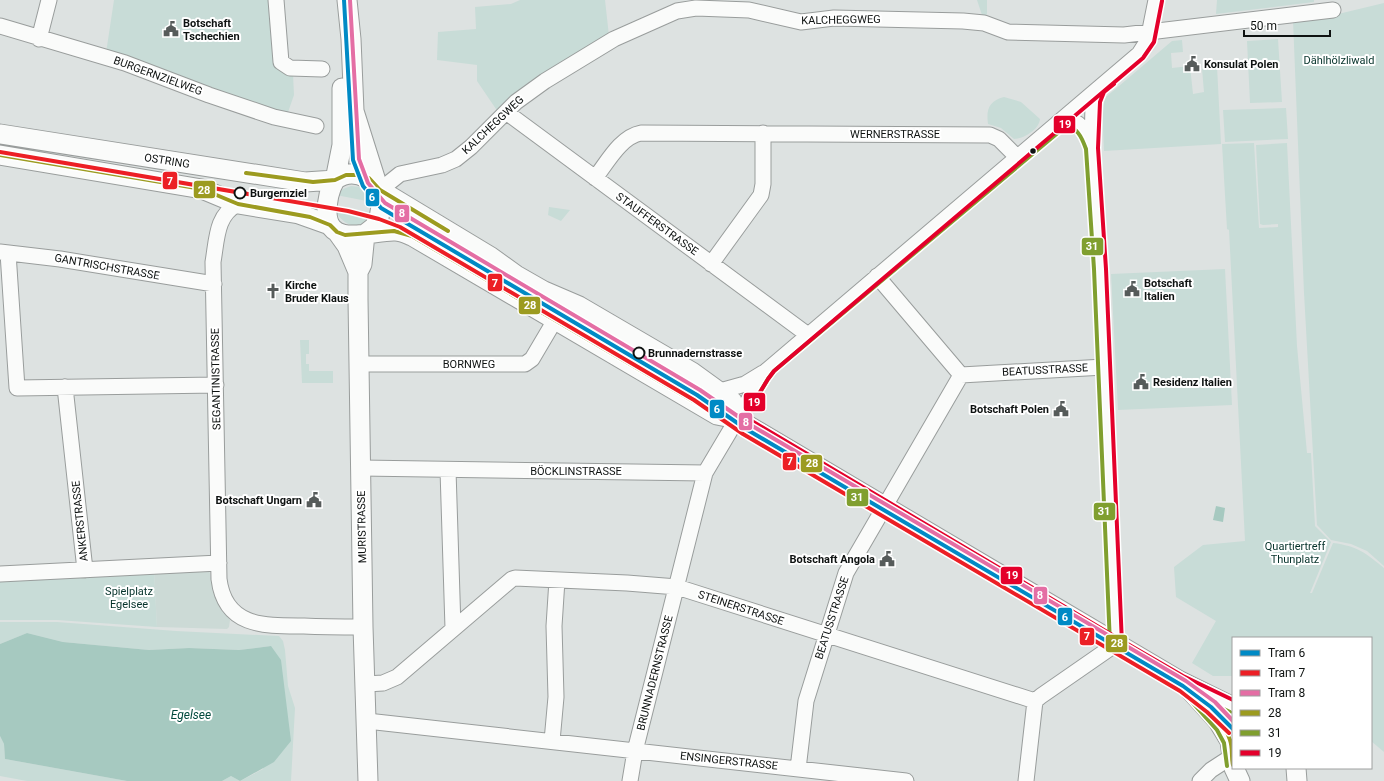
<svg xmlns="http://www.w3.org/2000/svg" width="1384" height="781" font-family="Roboto,sans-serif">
  <rect width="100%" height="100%" fill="#dde2e1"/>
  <path fill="#ccdad6" d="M209,569L215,597L230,620L229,627L227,629L157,627L154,570Z"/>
  <path fill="#c8dcd7" d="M114,0H272L293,74L294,95L287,115L106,53Z
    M520,0H605L609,36L498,112L477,81V65L437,60L438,32L476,29L475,7L511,4Z
    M977,0H987V14L983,18Z
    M1217,0H1314V2L1216,14Z
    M1384,3V566L1367,551L1351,544L1331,540L1317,525L1304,293L1293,20L1334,15Z
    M1278,39L1282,102L1250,103L1247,41Z
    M1182,40L1183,52L1171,53L1172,68L1190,66L1193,94L1204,92L1202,69L1217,66L1221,144L1104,151L1102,108L1106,97L1172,41Z
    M1004,97L1021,102L1040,119C1039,130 1023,139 1014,139L1001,128L988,124C986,109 989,101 1004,97Z
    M1286,108L1288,139L1225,142L1223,110Z
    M1254,143L1259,228L1278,227V224L1263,225L1260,224L1256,145L1287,143L1297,346L1307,453H1311L1315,526L1331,542L1310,593H1312L1333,543C1357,546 1366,553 1384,568V752L1371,741V638H1233V676H1213L1192,663L1216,621L1176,597L1174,567L1203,545L1245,541L1229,230L1227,229L1222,144Z
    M351,186L360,187L372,202L336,195L343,189Z
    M334,205L373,213C361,234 339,226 334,205Z
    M549,207L570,210L561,221L548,215Z
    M1225,269L1232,405L1118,410L1111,274Z
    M300,340H309V354H306V364H309V371H333V383H302Z
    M154,570L157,627L57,620H0V579Z
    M0,622H57L176,631L279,636L283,641L285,650L288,686L295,708L291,781H222L231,776L240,781L263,769L271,646L239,650L189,648L149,650L63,642L27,633L0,644Z
    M0,736L4,744L5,759L127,781H27L0,776Z"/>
  <path fill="#a6c9c0" d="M1216,506L1225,508L1223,522L1213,520Z
    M27,633L63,642L149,650L189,648L239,650L271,646L281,660L291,741L274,762L240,781L231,776L222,781H127L5,759L4,744L0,736V644Z"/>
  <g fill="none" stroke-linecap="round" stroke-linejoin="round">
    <defs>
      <path id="minor" d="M276,0L281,62L290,68L322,69
        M0,26L125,63L209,95L274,117L316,126
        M39,39L49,0
        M506,112L808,335
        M1062,121C1078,116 1087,133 1091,146
        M595,178C607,163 620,137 641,133L990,135L999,139L1018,158
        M380,190L400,174L442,165L456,159L471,147L516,102L545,81L614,39L677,11L696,8L749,10L801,22L834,18L963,21L984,23L1008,32L1124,35L1333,10
        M238,204C216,215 217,239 213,262L219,579C225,628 266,626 304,626C324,627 343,627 363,627
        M0,252L60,259L214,284
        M8,253L17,388L216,385
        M711,264L761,195L763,184V133
        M877,276L961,375L1104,367
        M359,364H525L532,359L555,320
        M65,387L85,570
        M720,391L745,384L763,373
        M361,468L705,473
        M448,470L453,628
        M0,574L219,563
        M366,684L383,683L397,677L512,579L515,578L627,583L677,587L1035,701
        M367,721L906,781
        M552,741L556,697L554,626L557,580
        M798,769L806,701L846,573L961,375
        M630,781L635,751L705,473L765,372L1139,54L1148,40L1156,0
        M1026,781L1035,701L1041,696L1116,644L1100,269L1092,148L1093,104L1099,89
        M1200,781L1211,770L1231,757"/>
      <path id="major" d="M347,0L351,39L354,111L382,200L379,218L374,227L365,234
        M0,134L305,182L335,180
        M0,155L202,189L238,204L299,214L330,225
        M335,180L342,145V88
        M337,232L347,246L358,272
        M365,234L362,264L358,272V299L363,627L368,781
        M737,419L732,401L692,372L579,306L544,291L516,275L491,257L380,190C368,176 352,167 335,180C329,190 327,201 327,213C329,249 373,230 395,231C401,231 407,234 412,236L717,415L737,419L1180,681L1233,707
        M1190,690L1218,721L1230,741
        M1233,730L1230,741L1233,765
        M1234,768L1240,781
        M1296,768L1297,781"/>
    </defs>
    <use href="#minor" stroke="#999d9c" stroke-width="17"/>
    <use href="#major" stroke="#999d9c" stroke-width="21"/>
    <use href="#minor" stroke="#fafbfa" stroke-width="15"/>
    <use href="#major" stroke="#fafbfa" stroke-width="19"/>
    <defs>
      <path id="bus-1" d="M0,155L202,189L238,204L310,217L330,225L337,232L345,235L394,231L412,236L717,415L737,419L1180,681C1198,697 1223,717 1230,740C1233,748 1231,757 1233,765
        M246,173L313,182L335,180L346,175H361L369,178L380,190L448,231"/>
      <path id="bus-2" d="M1063,127C1077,125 1082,138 1086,149L1094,269L1110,644
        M742,422L768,379L774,371L1066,126
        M734,424L1113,649L1177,686L1230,712
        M1184,693L1217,730L1224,743L1227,766"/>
      <path id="bus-3" d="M1162,1L1154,42L1143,58L774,371L768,379L745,417L1119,639L1183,676L1233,700
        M1114,84L1104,92L1100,102L1098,148L1106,269L1122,644
        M1194,685L1227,723L1233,734"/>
    </defs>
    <use href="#bus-1" stroke="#fff" stroke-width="7"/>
    <use href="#bus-2" stroke="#fff" stroke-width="7"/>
    <use href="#bus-3" stroke="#fff" stroke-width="7"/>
    <use href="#bus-1" stroke="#9c9b20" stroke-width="4"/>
    <use href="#bus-2" stroke="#809f2f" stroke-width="4"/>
    <use href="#bus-3" stroke="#e4002b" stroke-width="4"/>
    <defs>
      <path id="tram-1" d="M344,0L353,160L363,186L381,208L697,395L746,429L1183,686L1211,707L1233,729"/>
      <path id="tram-2" d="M0,152L348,211L379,219L400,227L694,400L743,434L1180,691L1207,712L1229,733"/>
      <path id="tram-3" d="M350,0L359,159L368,183L385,203L700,390L749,424L1186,681L1215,702L1233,721"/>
    </defs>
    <use href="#tram-1" stroke="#fff" stroke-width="7"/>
    <use href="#tram-2" stroke="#fff" stroke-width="7"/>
    <use href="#tram-3" stroke="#fff" stroke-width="7"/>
    <use href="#tram-1" stroke="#008ac5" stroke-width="4"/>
    <use href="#tram-2" stroke="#ec1f25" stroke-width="4"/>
    <use href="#tram-3" stroke="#e46ea4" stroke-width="4"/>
  </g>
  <defs>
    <symbol id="civic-bare" viewBox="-9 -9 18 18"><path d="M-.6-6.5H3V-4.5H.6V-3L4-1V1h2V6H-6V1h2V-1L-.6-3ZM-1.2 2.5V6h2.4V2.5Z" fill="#565b5a" stroke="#fff" stroke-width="2.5" paint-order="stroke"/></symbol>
    <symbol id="church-bare" viewBox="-9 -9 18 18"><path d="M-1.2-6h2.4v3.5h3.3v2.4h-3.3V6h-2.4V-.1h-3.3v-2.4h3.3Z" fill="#565b5a" stroke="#fff" stroke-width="2.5" paint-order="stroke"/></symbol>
  </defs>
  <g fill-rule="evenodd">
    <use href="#civic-bare" x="160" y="18" width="22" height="22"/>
    <use href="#civic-bare" x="1181" y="53" width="22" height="22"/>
    <use href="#civic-bare" x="1121" y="278" width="22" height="22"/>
    <use href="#church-bare" x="262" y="280" width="22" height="22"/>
    <use href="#civic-bare" x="1130" y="371" width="22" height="22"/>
    <use href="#civic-bare" x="1050" y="398" width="22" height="22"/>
    <use href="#civic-bare" x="303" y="489" width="22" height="22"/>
    <use href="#civic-bare" x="876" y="548" width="22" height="22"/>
  </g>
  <circle fill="#0e1211" stroke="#fff" stroke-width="1.5" cx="1033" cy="151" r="3.5"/>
  <g fill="#fff" stroke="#0e1211" stroke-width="2">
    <circle cx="240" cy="193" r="5.5"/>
    <circle cx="639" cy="353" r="5.5"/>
  </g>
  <g text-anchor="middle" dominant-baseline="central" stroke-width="4" stroke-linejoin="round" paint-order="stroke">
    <g font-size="11" fill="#0e1211" stroke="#fff">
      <text transform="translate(841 20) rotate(-1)">KALCHEGGWEG</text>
      <text transform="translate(158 76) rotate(20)">BURGERNZIELWEG</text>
      <text transform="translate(493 125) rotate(-43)">KALCHEGGWEG</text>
      <text x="895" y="134">WERNERSTRASSE</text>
      <text transform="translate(167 161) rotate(9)">OSTRING</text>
      <text transform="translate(657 224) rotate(36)">STAUFFERSTRASSE</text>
      <text transform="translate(107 267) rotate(10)">GANTRISCHSTRASSE</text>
      <text x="469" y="364">BORNWEG</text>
      <text transform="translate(1045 370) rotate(-3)">BEATUSSTRASSE</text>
      <text transform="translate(216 379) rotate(-91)">SEGANTINISTRASSE</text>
      <text x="576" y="471">BÖCKLINSTRASSE</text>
      <text transform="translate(80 521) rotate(-96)">ANKERSTRASSE</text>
      <text transform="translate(362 527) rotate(-91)">MURISTRASSE</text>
      <text transform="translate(741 608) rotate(18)">STEINERSTRASSE</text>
      <text transform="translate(832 618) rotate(-72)">BEATUSSTRASSE</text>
      <text transform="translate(655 673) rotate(-76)">BRUNNADERNSTRASSE</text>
      <text transform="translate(729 761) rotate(6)">ENSINGERSTRASSE</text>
    </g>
    <g font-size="11" font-weight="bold" fill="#0e1211" stroke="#fff" text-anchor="start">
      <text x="183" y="23">Botschaft<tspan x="183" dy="13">Tschechien</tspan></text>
      <text x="1204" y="64">Konsulat Polen</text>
      <text x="1144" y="283">Botschaft<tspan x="1144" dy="13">Italien</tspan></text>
      <text x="285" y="285">Kirche<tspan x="285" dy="13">Bruder Klaus</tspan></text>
      <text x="1153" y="382">Residenz Italien</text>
      <text x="1049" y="409" text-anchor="end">Botschaft Polen</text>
      <text x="302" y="500" text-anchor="end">Botschaft Ungarn</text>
      <text x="875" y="559" text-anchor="end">Botschaft Angola</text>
    </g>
    <g font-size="11" fill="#05322a" stroke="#fff">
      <text x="1339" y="60">Dählhölzliwald</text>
      <text x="1295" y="546">Quartiertreff<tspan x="1295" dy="13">Thunplatz</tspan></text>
      <text x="129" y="591">Spielplatz<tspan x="129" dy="13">Egelsee</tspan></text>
    </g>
    <g font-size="11" font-weight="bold" fill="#0e1211" stroke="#fff" text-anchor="start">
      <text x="250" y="193">Burgernziel</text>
      <text x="648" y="353">Brunnadernstrasse</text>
    </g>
    <g font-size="12" font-style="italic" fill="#02493d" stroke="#fff">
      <text x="191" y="715">Egelsee</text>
    </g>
  </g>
  <g stroke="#fff" stroke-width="1.5">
    <rect x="1053" y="115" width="23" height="19" rx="4" fill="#e4002b"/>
    <rect x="162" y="171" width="16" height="19" rx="4" fill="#ec1f25"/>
    <rect x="193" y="180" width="23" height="19" rx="4" fill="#9c9b20"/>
    <rect x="365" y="188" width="15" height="19" rx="4" fill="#008ac5"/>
    <rect x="394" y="204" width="16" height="19" rx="4" fill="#e46ea4"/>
    <rect x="1081" y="237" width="23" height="19" rx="4" fill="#809f2f"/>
    <rect x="487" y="273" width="16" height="19" rx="4" fill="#ec1f25"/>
    <rect x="518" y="296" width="23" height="19" rx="4" fill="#9c9b20"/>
    <rect x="743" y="392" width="23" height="20" rx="4" fill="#e4002b"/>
    <rect x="709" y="399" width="16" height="20" rx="4" fill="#008ac5"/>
    <rect x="738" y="412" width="15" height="19" rx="4" fill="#e46ea4"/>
    <rect x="782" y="452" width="15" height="19" rx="4" fill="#ec1f25"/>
    <rect x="800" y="454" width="23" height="19" rx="4" fill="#9c9b20"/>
    <rect x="846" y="488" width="23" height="19" rx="4" fill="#809f2f"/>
    <rect x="1093" y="502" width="23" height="19" rx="4" fill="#809f2f"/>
    <rect x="1000" y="566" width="23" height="19" rx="4" fill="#e4002b"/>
    <rect x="1033" y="586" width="15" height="19" rx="4" fill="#e46ea4"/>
    <rect x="1057" y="607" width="16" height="19" rx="4" fill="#008ac5"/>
    <rect x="1079" y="627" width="16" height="19" rx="4" fill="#ec1f25"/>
    <rect x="1105" y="634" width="23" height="19" rx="4" fill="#9c9b20"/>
  </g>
  <g font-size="11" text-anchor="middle" font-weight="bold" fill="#fff">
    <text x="1065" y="128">19</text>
    <text x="170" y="185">7</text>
    <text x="204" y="194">28</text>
    <text x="372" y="201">6</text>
    <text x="402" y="217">8</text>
    <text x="1092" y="250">31</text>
    <text x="495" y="287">7</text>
    <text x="530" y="309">28</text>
    <text x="754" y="406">19</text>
    <text x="717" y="413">6</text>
    <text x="746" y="426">8</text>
    <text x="790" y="465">7</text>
    <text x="812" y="467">28</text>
    <text x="857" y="501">31</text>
    <text x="1104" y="515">31</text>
    <text x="1012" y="579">19</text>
    <text x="1040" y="599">8</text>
    <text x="1065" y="621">6</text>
    <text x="1087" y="640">7</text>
    <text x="1117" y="647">28</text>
  </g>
  <rect x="1232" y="637" width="140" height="132" fill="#ffffff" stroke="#9fa0a0"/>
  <rect x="1240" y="650" width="20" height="6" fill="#008ac5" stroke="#9fa0a0"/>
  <text x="1268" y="657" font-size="12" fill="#0e1211">Tram 6</text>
  <rect x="1240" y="670" width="20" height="6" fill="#ec1f25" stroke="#9fa0a0"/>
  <text x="1268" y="677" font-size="12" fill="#0e1211">Tram 7</text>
  <rect x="1240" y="690" width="20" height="6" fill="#e46ea4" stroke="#9fa0a0"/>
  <text x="1268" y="697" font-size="12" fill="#0e1211">Tram 8</text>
  <rect x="1240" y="710" width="20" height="6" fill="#9c9b20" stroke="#9fa0a0"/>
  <text x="1268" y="717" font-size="12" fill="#0e1211">28</text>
  <rect x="1240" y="730" width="20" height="6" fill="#809f2f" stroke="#9fa0a0"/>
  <text x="1268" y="737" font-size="12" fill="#0e1211">31</text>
  <rect x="1240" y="750" width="20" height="6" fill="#e4002b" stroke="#9fa0a0"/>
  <text x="1268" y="757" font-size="12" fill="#0e1211">19</text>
  <path d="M1244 30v6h86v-6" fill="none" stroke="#0e1211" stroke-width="2"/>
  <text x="1250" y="30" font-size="12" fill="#0e1211" stroke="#ffffff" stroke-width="3" paint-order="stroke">50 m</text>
</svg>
